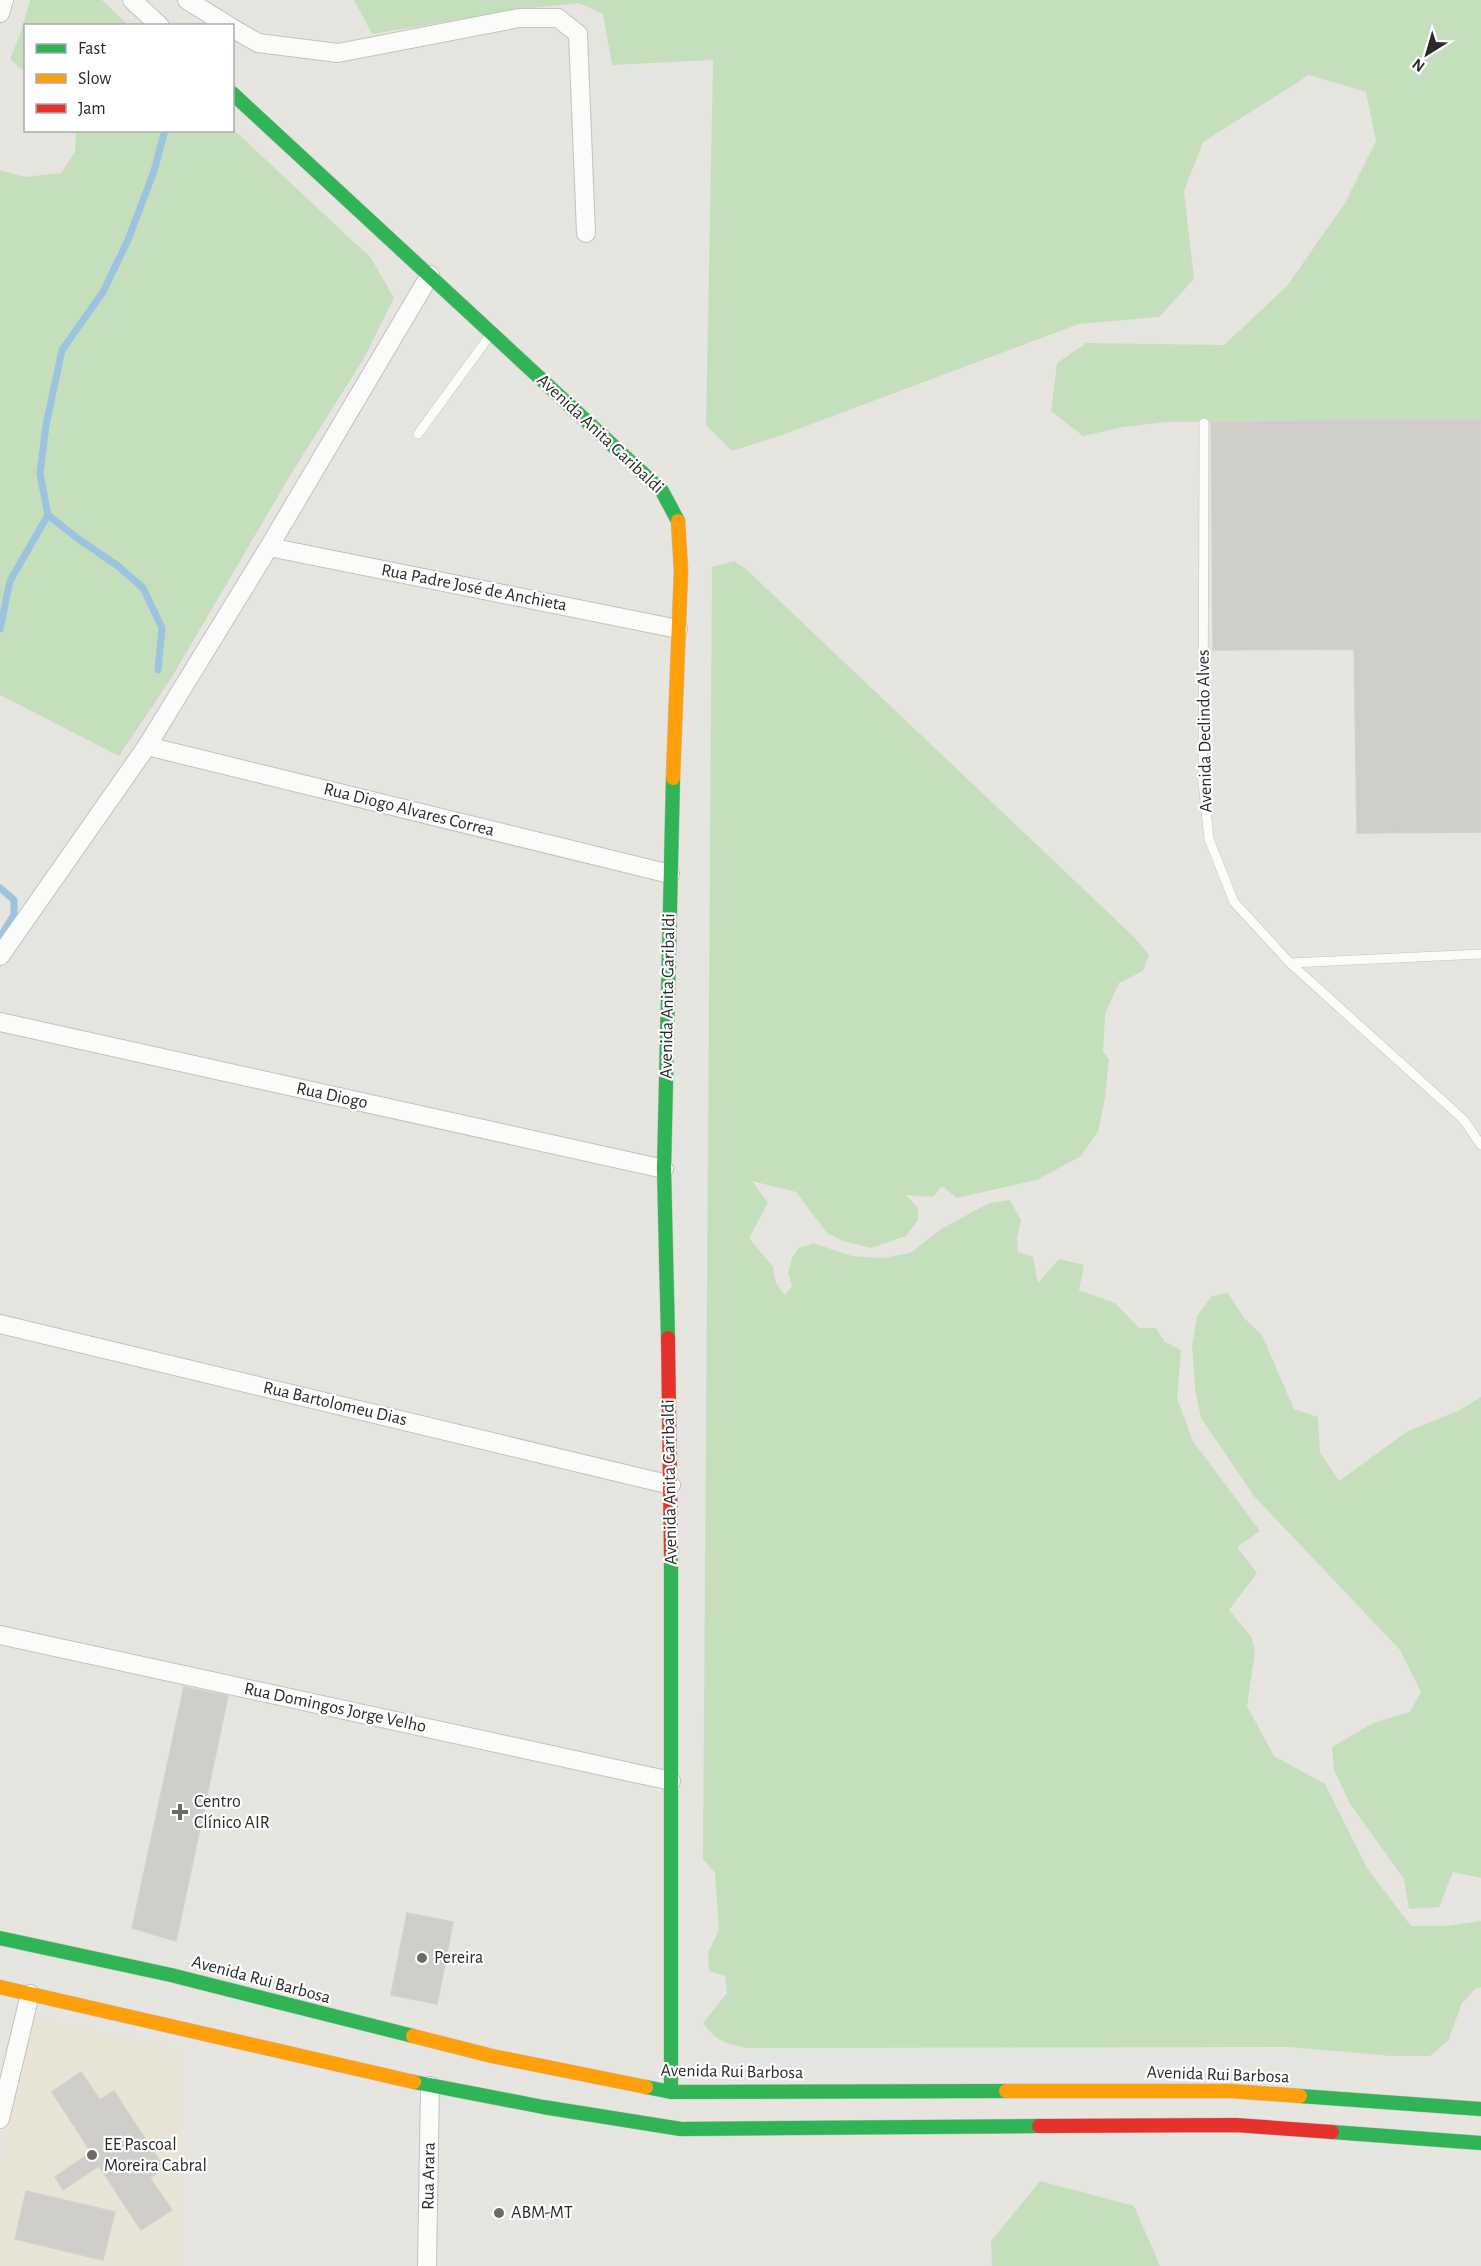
<svg xmlns="http://www.w3.org/2000/svg" width="1481" height="2266" font-family="'Alegreya Sans',sans-serif">
  <rect width="100%" height="100%" fill="#e7e5e0"/>
  <path fill="#e9e5d6" d="M33,2018L181,2051L180,2266H0V2170Z"/>
  <path fill="#c5dfbd" d="M30,0H102L128,25L26,26L25,72L10,59L21,32Z
    M354,0H1481V419L1166,422L1123,427L1083,436L1051,411L1057,363L1086,343L1224,345L1287,286L1345,203L1376,141L1366,92L1309,75L1203,142L1184,191L1194,279L1159,317L1079,324L782,435L732,451L706,425L713,60L612,65L603,14L579,3L523,9L372,34Z
    M233,129L371,258L394,298L363,360L291,474L172,677L119,756L0,695V170L25,177L61,173L75,152L76,131L232,130Z
    M734,561L745,568L1134,937L1149,955L1143,971L1119,983L1105,1014L1103,1051L1109,1059L1105,1098L1098,1132L1080,1157L1036,1180L957,1198L942,1186L933,1197L906,1195L918,1208V1220L906,1236L871,1248L843,1241L827,1233L796,1192L752,1181L768,1203L749,1238L773,1267L776,1283L785,1295L792,1286L788,1273L792,1258L799,1248L813,1243L852,1256L883,1258L910,1253L943,1228L989,1203L1010,1200L1021,1220L1017,1238L1018,1252L1033,1257L1038,1283L1059,1259L1084,1265L1079,1290L1115,1303L1139,1328H1156L1165,1342L1181,1350L1177,1398L1193,1441L1260,1531L1237,1547L1257,1573L1229,1610L1252,1638L1255,1652L1247,1706L1274,1756L1325,1784L1367,1868L1411,1926H1445L1481,1921V1987L1475,1989L1462,2003L1448,2041L1430,2056H1391L1289,2047L747,2048C724,2043 717,2042 703,2023L727,1993L725,1976L709,1971L708,1953L719,1929L715,1873L703,1859L712,567Z
    M1228,1293L1244,1318L1262,1335L1294,1409L1318,1417L1320,1452L1339,1481L1408,1431L1460,1410L1481,1397V1878L1453,1872L1439,1907L1409,1909L1404,1879L1350,1804L1334,1770L1332,1747L1373,1723L1410,1712L1421,1692L1400,1650L1254,1496L1201,1418L1195,1388L1192,1347L1197,1316L1212,1296Z
    M1040,2181L1134,2206L1160,2266H992L991,2241Z"/>
  <g fill="none" stroke-linecap="round" stroke-linejoin="round">
    <path stroke="#9cc3e0" stroke-width="7" d="M48,515L77,538L118,566L143,588L162,628L158,670
      M0,629L10,581L48,515L40,474L46,425L62,350L103,292L128,240L154,171L165,130
      M0,888L14,900V915L0,937"/>
  </g>
  <path fill="#cecdc9" stroke="#d2d0cc" stroke-width="1.5" d="M1481,419V832L1357,833L1354,649L1213,650L1211,422Z
    M184,1687L228,1696L176,1941L132,1928Z
    M407,1913L453,1922L437,2004L391,1995Z
    M81,2072L100,2100L114,2091L164,2168L150,2178L172,2210L141,2230L99,2166L63,2190L55,2177L91,2152L52,2092Z
    M26,2191L115,2212L103,2260L15,2239Z"/>
  <g fill="none" stroke-linecap="round" stroke-linejoin="round">
    <defs>
      <path id="lane" d="M1204,423L1203,783L1209,839L1234,902L1290,963L1464,1120L1481,1145
        M418,434L491,334
        M1290,963L1481,954"/>
      <path id="street" d="M132,0L160,26
        M187,0L229,26
        M0,13L4,0
        M232,28L258,43L338,53L519,18H558L578,34L586,233
        M269,547L678,629
        M147,746L670,874
        M0,956L147,746L269,547L430,275
        M0,1022L664,1169
        M0,1324L671,1485
        M0,1635L671,1781
        M0,2119L30,1994
        M427,2266L430,2086"/>
      <path id="fast" d="M232,93L662,491L678,521
        M668,1338L664,1169L673,778
        M671,1553V2092
        M0,1938L171,1975L413,2036
        M414,2082L543,2107L681,2129L1039,2126
        M646,2087L671,2092L1006,2091
        M1300,2096L1481,2109
        M1332,2132L1481,2143"/>
      <path id="slow" d="M673,778L681,570L678,521
        M0,1987L414,2082
        M413,2036L492,2056L646,2087
        M1006,2091H1231L1300,2096"/>
      <path id="jam" d="M668,1338L671,1553
        M1039,2126L1236,2125L1332,2132"/>
    </defs>
    <use href="#lane" stroke="#c2c1c0" stroke-width="10"/>
    <use href="#street" stroke="#c2c1c0" stroke-width="20"/>
    <use href="#fast" stroke="#c2c1c0" stroke-width="15"/>
    <use href="#slow" stroke="#c2c1c0" stroke-width="15"/>
    <use href="#jam" stroke="#c2c1c0" stroke-width="15"/>
    <use href="#lane" stroke="#fbfbfa" stroke-width="9"/>
    <use href="#street" stroke="#fbfbfa" stroke-width="18"/>
    <use href="#fast" stroke="#30b455" stroke-width="14"/>
    <use href="#slow" stroke="#ff9f0a" stroke-width="14"/>
    <use href="#jam" stroke="#e5322d" stroke-width="14"/>
  </g>
  <g fill="#6c6b6a" stroke="#fff" stroke-width="2">
    <path d="M177 1803h6v6h6v6h-6v6h-6v-6h-6v-6h6z"/>
    <circle cx="422" cy="1958" r="6"/>
    <circle cx="92" cy="2155" r="6"/>
    <circle cx="499" cy="2213" r="6"/>
  </g>
  <g text-anchor="middle" dominant-baseline="central" stroke-width="4.5" stroke-linejoin="round" paint-order="stroke">
    <g font-size="18" fill="#2a2a2a" stroke="#fff">
      <text transform="translate(600 434) rotate(43)">Avenida Anita Garibaldi</text>
      <text transform="translate(474 588) rotate(11)">Rua Padre José de Anchieta</text>
      <text transform="translate(1205 731) rotate(-91)">Avenida Declindo Alves</text>
      <text transform="translate(409 810) rotate(14)">Rua Diogo Alvares Correa</text>
      <text transform="translate(668 996) rotate(-89)">Avenida Anita Garibaldi</text>
      <text transform="translate(332 1096) rotate(12)">Rua Diogo</text>
      <text transform="translate(335 1404) rotate(13)">Rua Bartolomeu Dias</text>
      <text transform="translate(670 1482) rotate(-91)">Avenida Anita Garibaldi</text>
      <text transform="translate(335 1708) rotate(12)">Rua Domingos Jorge Velho</text>
      <text transform="translate(261 1980) rotate(15)">Avenida Rui Barbosa</text>
      <text transform="translate(732 2072) rotate(1)">Avenida Rui Barbosa</text>
      <text transform="translate(1218 2075) rotate(2)">Avenida Rui Barbosa</text>
      <text transform="translate(429 2176) rotate(-89)">Rua Arara</text>
    </g>
    <g font-size="18" fill="#2a2a2a" stroke="#fff" text-anchor="start">
      <text x="194" y="1802">Centro<tspan x="194" dy="21">Clínico AIR</tspan></text>
      <text x="434" y="1958">Pereira</text>
      <text x="104" y="2145">EE Pascoal<tspan x="104" dy="21">Moreira Cabral</tspan></text>
      <text x="511" y="2213">ABM-MT</text>
    </g>
  </g>
  <rect x="24" y="24" width="210" height="108" fill="#ffffff" stroke="#aaaaaa" stroke-width="1.5"/>
  <rect x="36" y="44" width="30" height="9" fill="#30b455" stroke="#aaaaaa" stroke-width="1.5"/>
  <text x="78" y="54" font-size="18" fill="#2a2a2a">Fast</text>
  <rect x="36" y="74" width="30" height="9" fill="#ff9f0a" stroke="#aaaaaa" stroke-width="1.5"/>
  <text x="78" y="84" font-size="18" fill="#2a2a2a">Slow</text>
  <rect x="36" y="104" width="30" height="9" fill="#e5322d" stroke="#aaaaaa" stroke-width="1.5"/>
  <text x="78" y="114" font-size="18" fill="#2a2a2a">Jam</text>
  <g transform="translate(1427 54) rotate(217)" stroke="#ffffff" stroke-width="4.5" paint-order="stroke">
  <path d="M0-4.5L10 22L0 15L-10 22Z" fill="#2a2a2a"/>
  <text y="-9" font-size="16" font-weight="bold" text-anchor="middle" fill="#2a2a2a">N</text>
  </g>
</svg>
